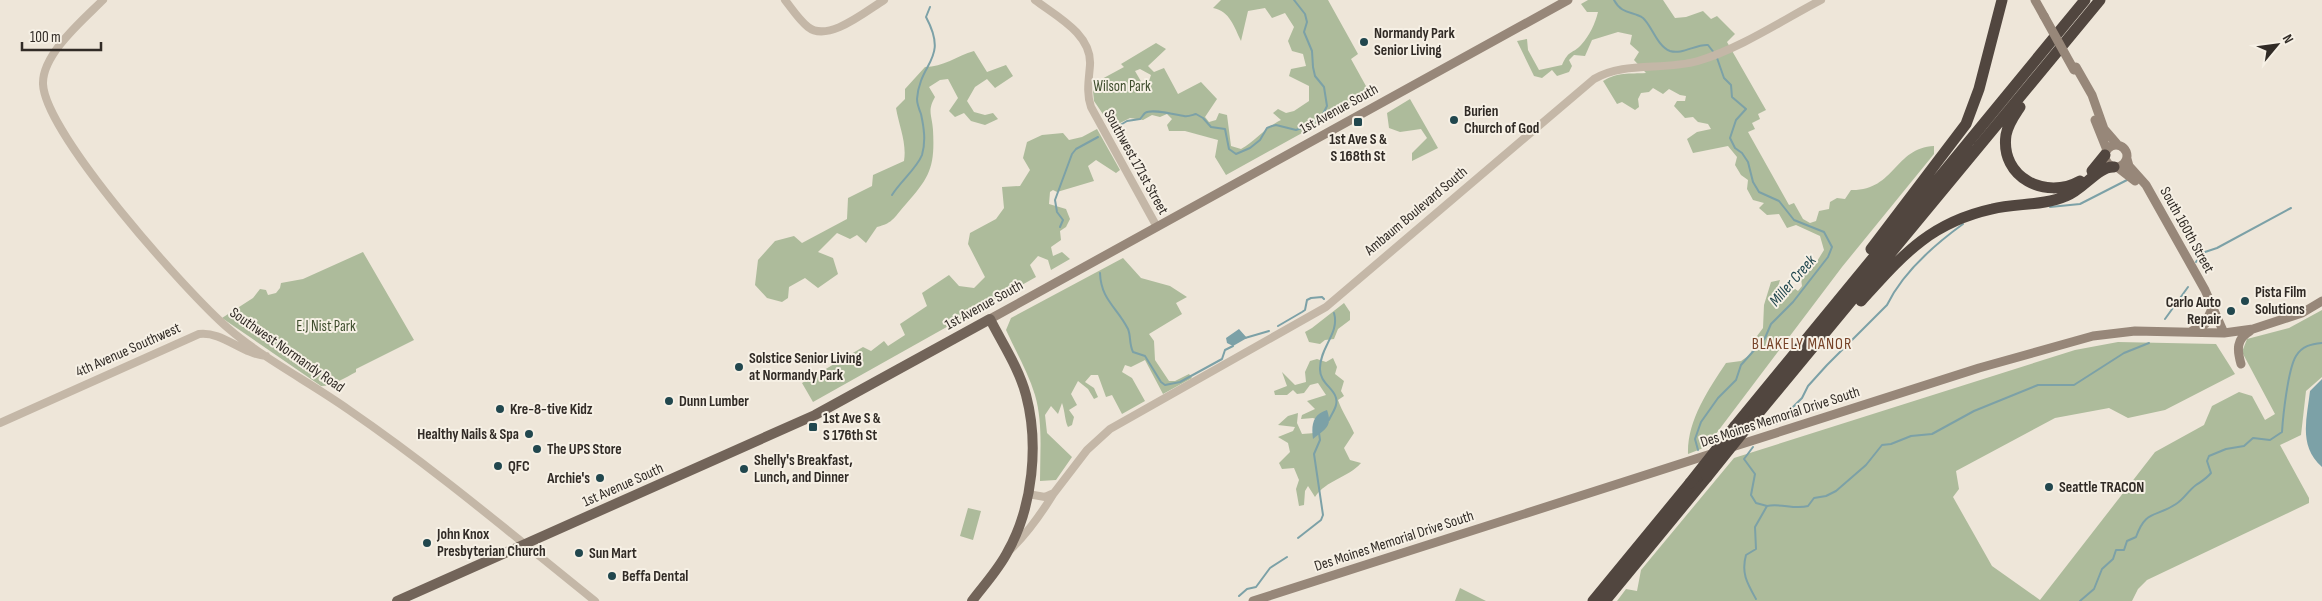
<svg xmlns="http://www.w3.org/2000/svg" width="2322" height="601" font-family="'Sofia Sans Condensed',sans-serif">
  <rect width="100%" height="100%" fill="#eee6d9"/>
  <path fill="#adbb9b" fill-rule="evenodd" d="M1221,0H1328L1358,54L1351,59L1372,97L1358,102L1226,175L1215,157L1218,140L1185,131H1169L1167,125L1172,119L1167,114L1160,117L1152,115L1143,120L1130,118L1120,123H1109L1094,101L1093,91L1100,80L1124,67L1121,64L1156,43L1166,49L1148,66L1154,72L1164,68L1178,94L1201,82L1217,99L1205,117L1209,122L1216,120L1219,113L1227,115L1231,146L1241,149C1257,140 1263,129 1281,120L1273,113L1278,109L1286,113L1294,111L1309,101V86L1289,76L1291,69L1306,66L1303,54L1292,51L1288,41L1294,27L1285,13L1272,18L1265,8L1248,11L1241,41C1234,27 1230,11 1213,8ZM1140,69L1151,75L1146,90L1135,71Z
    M1588,0H1663L1675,18L1686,17L1703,11L1711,19L1717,16L1735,34L1727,42L1766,110L1758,114L1760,119L1752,123L1755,129L1748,132L1789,205L1794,203L1803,219L1810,223L1816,221L1819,211L1829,209L1830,202L1837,198L1845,199L1851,190C1895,191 1894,148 1934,146V154L1842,267L1706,447L1688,454C1687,421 1708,390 1726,363L1741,361L1751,354L1754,340L1763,328L1764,305L1771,282L1780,280L1777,290L1785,296L1791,286L1798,291L1802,286L1800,271H1811L1824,250L1820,236L1796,225L1787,228L1779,214L1767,215L1759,208L1764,203L1753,200L1747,189L1748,180L1741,175L1735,165L1737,157L1728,146L1693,153L1687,139L1697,132L1711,129L1708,124L1698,122L1693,117L1685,118L1674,106L1677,101H1685L1686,96L1680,95L1669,89L1663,94L1653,88L1649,92L1641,93L1638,99L1639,107L1635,110L1622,102L1617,104L1603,81C1618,72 1629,74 1646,73L1634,60L1639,52L1630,44L1632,35L1618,32L1592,40L1585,56L1574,55L1569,60L1572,66L1569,72L1557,76L1552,70L1542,78L1534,76L1517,41L1527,39L1528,50L1539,70L1562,65C1569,49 1573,54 1581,45C1590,35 1595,24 1598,12H1587L1581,4Z
    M974,51L987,72L1006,65L1013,76L995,88L987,79L975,87L967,101L974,112L985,115L993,113L998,119L985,125L971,121L964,113L955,117L949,111L958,98L948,79L940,80L929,87L935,97C927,111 932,115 933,130C935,167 930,177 906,204C895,216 894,223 877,227L866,243L857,235L850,239L837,233L818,252L833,258L838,274L818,288L805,278L789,287L788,298L782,302L767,298L755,285L758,260L775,241L794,236L802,243L847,219L848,198L872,186L873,175L904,161C907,143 899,126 896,108L905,99V89L925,67C943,67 957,56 974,51Z
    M1410,99L1438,148L1412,161V153L1427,138L1421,129L1400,132L1389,128L1387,113Z
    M1097,129L1120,170L1116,173L1096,160L1088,166L1094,181L1057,192L1053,190L1050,192L1049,204L1066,209L1070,219L1066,227L1060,231L1061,240L1051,247L1053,256L1062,252L1070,259L1051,270L1048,260L1038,256L1030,265L1036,277L813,402L802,383L863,347L871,351L884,341L888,346L905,335L900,324L927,306L922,293L949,275L959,286L974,288L985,277L968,244L970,233L996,219L1004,208L1002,187L1020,186L1030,170L1023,158L1027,142L1042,135L1063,133L1069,140L1082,137Z
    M363,252L414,340L356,369V372C345,378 332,386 321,386L222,318L253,298L260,289L266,290L268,295L276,293L280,288L281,283L303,279Z
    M1123,258L1141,278L1170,286L1187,297L1176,303L1182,314L1149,334L1154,341L1155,360L1169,381H1175L1189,374L1192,378L1163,394L1145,360L1131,367L1125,365L1122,372L1132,378L1145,401L1122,414L1112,395L1106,397L1098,375H1091L1085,382L1094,388L1098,397L1094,399L1088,389L1078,381L1071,394L1077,405L1069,410L1074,417L1072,425L1068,427C1065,422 1065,411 1062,403L1058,414L1051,406L1045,415L1047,433L1072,457L1056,480L1040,481C1040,452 1043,423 1035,395C1028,372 1016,352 1006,330L1011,318Z
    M1344,303L1350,312V320L1338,329L1334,339L1325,340L1320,344L1309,342L1305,332L1312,328Z
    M2322,310V377L2306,391L2301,435L2280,445L2309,498V503L2147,580L2138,589L2132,601H1617L1626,589L1637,591L1641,570L1734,458L2075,350L2118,342L2216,344L2235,374L2165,410L2128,418L2109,408L2055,418L1956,471L1959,489L1953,497L1992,566L2040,600L2155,452L2204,425L2212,406L2239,392L2252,396L2265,420L2275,414L2242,352L2247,339L2289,328Z
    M1333,358L1337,367L1335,374L1344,381L1341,391L1344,396L1338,400C1342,412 1349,421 1354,433L1344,448L1350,460L1361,463C1348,478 1326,480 1315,497L1308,486L1305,491L1304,505L1299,506L1296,489L1299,480L1294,468L1282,469L1279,463L1290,452L1288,443L1278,437L1293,431L1295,427L1278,425L1288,416L1298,413L1297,423L1302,434L1315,433L1323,422L1313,418L1301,419L1302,415L1315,409L1307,401L1326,395L1318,383L1310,385L1304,393L1297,394L1293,390L1287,395H1275L1274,391L1287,386L1282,372L1295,385L1306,382L1305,372L1310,361L1317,359L1326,362Z
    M968,508L981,511L973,540L960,536Z
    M1460,588L1486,601H1455Z"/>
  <path fill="#7ca1a7" d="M1239,329L1247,338L1233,346L1227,343L1226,338Z
    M2322,379V467C2298,446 2307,418 2310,391Z
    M1327,410C1333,427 1325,429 1313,439C1311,425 1313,414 1327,410Z"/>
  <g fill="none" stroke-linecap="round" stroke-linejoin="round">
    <path stroke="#7ca1a7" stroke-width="2" d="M1614,0C1622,15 1633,11 1643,18C1652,26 1657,46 1670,51C1682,55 1696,44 1708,45L1715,54
      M1117,127L1127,121L1140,119C1142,117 1143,115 1145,113C1152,108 1176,115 1184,116C1188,117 1192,115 1196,114L1203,118L1211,127L1225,129L1229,149L1236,154L1250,148L1260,140L1267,128L1272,126L1276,125L1296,130L1310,125L1322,116L1327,106L1324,87L1315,76L1313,67L1312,51L1304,32L1307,22L1305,14L1294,0
      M892,195C900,182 917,168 922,155C926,141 924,128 921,114C919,109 917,104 917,99C920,61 949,60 926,17L930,7
      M2050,207L2080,204L2127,180
      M1060,227L1063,220L1057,212L1055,200L1072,154L1076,149L1098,137
      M2196,262L2202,253L2217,248L2291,208
      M1100,273C1101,300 1117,307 1128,329C1131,336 1129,344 1133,352L1145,356L1161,382L1165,385L1180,382L1222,359L1225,350L1233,346
      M2165,319L2188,287
      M1278,326L1302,312L1305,310L1307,300L1311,298L1322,297L1324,299
      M1245,338L1269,331
      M1329,420C1331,415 1335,410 1336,405C1340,390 1319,385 1320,368C1320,347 1340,333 1334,313
      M1776,424L1802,398L1808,386L1827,365L1887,305C1903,272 1934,245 1963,224
      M1753,447L1744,459L1755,474L1751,495L1756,503L1767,506L1755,527L1756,549L1746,555C1741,573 1747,583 1756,599
      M1698,450L1695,439L1701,422L1718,398L1736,380L1741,365L1765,338L1771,324L1793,302L1828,257L1832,247L1824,232L1794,220L1779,201L1759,192L1753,182L1748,162L1742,153L1735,148L1730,138L1736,120L1746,109L1732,97L1731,85L1724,78L1717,58
      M1767,506C1781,503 1795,510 1808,506L1814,498L1826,496L1836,491L1866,465L1882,445L1891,444L1911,436L1932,434L1974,411L2038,385H2074L2124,353L2149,343
      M1298,538L1321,520L1323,515L1314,454L1320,440L1319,433
      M1239,596L1247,589L1256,587L1270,568L1287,557
      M2080,601L2094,589L2102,569L2113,559L2116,550H2124L2127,541L2136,537C2146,509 2155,518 2176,504C2184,499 2188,491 2196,485C2202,481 2206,479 2211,473L2207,461L2209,456L2226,449L2244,446L2253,438L2270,440L2282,432C2283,416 2288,369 2296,356C2302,346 2311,344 2322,343"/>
    <path stroke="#c4b7a7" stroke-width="8" d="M103,0C84,19 42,54 43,84C45,134 188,294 229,329C264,359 311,383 349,410C435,469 514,536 595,601
      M785,0C792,9 799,20 808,27C828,43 866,11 884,0
      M1035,0C1056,16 1092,34 1090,65C1089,79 1086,93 1091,107L1157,227
      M0,423L199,334C222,331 242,354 266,356
      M1028,494L1045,497L1054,493L1087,450L1110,429L1326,307L1594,79C1624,61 1663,71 1698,61C1741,48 1781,21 1821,0
      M1010,550C1028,533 1041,514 1054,493"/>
    <path stroke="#978779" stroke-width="9" d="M2035,0L2044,16
      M2076,67L2092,95L2104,129L2117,144
      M2095,120L2107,150
      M2105 156a11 11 0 1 1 22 0a11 11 0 1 1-22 0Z
      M2127,159L2129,166L2146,185L2205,290L2224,333
      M2117,167L2135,181
      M990,319L1568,0
      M2192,331L2205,324L2211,311
      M2241,364C2237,350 2236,339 2250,331
      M1729,448L1979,368L2093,336L2135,331L2224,333L2253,329L2302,313L2322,301
      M1253,601L1714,453"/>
    <path stroke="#726459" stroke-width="10" d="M397,601L815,415L990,319C1002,343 1019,368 1026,395C1039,444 1033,506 1008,551C999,569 984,585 972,601"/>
    <path stroke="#51463f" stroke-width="11" d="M2020,107C2014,116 2008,124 2006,135C2000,178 2046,200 2080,181
      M2092,171L2105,155
      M1871,249L1966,124L1979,89L2002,0
      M1861,301C1902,256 1929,223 1992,209C2016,203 2043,206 2066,196C2083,190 2098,166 2114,167
      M1752,421L2100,0
      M1735,426L2085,0
      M1593,601L1690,483
      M1605,601L1707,477"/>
    <path stroke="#978779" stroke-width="9" d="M2044,16L2074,70"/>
    <path stroke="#51463f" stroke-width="11" d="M1707,477L1752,421
      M1690,483L1735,426"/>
  </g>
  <g fill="#21474e" stroke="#f6f0e5" stroke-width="2">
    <circle cx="1364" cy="42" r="5"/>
    <circle cx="1454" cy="120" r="5"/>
    <rect x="1353" y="117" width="10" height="10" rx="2.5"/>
    <circle cx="2245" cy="301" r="5"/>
    <circle cx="2231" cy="311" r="5"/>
    <circle cx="739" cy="367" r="5"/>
    <circle cx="669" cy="401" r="5"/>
    <circle cx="500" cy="409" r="5"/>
    <rect x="808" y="422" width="10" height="10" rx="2.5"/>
    <circle cx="529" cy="434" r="5"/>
    <circle cx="537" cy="449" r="5"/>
    <circle cx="498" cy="466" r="5"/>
    <circle cx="744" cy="469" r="5"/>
    <circle cx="600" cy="478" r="5"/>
    <circle cx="2049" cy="487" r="5"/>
    <circle cx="427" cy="543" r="5"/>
    <circle cx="579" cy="553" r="5"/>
    <circle cx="612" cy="576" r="5"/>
  </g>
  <g text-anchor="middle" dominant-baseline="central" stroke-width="4" stroke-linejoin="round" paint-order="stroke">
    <g font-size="15" font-weight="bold" fill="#312b26" stroke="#f6f0e5" text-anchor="start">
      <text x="1374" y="33">Normandy Park<tspan x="1374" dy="17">Senior Living</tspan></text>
      <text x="1464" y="111">Burien<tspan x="1464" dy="17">Church of God</tspan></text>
      <text x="1358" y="139" text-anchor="middle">1st Ave S &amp;<tspan x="1358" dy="17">S 168th St</tspan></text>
      <text x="2255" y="292">Pista Film<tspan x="2255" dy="17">Solutions</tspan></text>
      <text x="2221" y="302" text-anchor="end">Carlo Auto<tspan x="2221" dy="17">Repair</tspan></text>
      <text x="749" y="358">Solstice Senior Living<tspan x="749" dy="17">at Normandy Park</tspan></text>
      <text x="679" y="401">Dunn Lumber</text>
      <text x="510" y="409">Kre-8-tive Kidz</text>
      <text x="823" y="418">1st Ave S &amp;<tspan x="823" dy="17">S 176th St</tspan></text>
      <text x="519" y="434" text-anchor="end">Healthy Nails &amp; Spa</text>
      <text x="547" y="449">The UPS Store</text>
      <text x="754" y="460">Shelly's Breakfast,<tspan x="754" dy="17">Lunch, and Dinner</tspan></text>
      <text x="508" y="466">QFC</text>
      <text x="590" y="478" text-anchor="end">Archie's</text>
      <text x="2059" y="487">Seattle TRACON</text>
      <text x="437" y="534">John Knox<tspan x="437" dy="17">Presbyterian Church</tspan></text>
      <text x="589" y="553">Sun Mart</text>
      <text x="622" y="576">Beffa Dental</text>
    </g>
    <g font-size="15" fill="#3e4d2d" stroke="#f6f0e5">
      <text x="1122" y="86">Wilson Park</text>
      <text x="326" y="326">E.J Nist Park</text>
    </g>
    <g font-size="15" fill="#312b26" stroke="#f6f0e5">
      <text transform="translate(1339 109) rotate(-29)">1st Avenue South</text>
      <text transform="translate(1136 162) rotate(61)">Southwest 171st Street</text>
      <text transform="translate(1416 211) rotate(-40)">Ambaum Boulevard South</text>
      <text transform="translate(2187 230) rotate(61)">South 160th Street</text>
      <text transform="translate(984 305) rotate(-29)">1st Avenue South</text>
      <text transform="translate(128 350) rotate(-24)">4th Avenue Southwest</text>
      <text transform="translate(287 350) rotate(35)">Southwest Normandy Road</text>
      <text transform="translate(1780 417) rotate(-18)">Des Moines Memorial Drive South</text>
      <text transform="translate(623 485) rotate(-24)">1st Avenue South</text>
      <text transform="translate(1394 541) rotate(-18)">Des Moines Memorial Drive South</text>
    </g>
    <g font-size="16" font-style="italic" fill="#21474e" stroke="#f6f0e5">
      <text transform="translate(1793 281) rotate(-49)">Miller Creek</text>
    </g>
    <g font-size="16" letter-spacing="1" fill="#774329" stroke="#f6f0e5">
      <text x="1802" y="344">BLAKELY MANOR</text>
    </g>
  </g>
  <g transform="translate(2277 45) rotate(61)" stroke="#f6f0e5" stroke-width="4" paint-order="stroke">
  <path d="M0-4L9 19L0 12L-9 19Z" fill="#312b26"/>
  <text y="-8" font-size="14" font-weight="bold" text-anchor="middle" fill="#312b26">N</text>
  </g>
  <path d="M22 42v8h79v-8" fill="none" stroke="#312b26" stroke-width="2.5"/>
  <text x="30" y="42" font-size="15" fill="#312b26" stroke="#f6f0e5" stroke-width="4" paint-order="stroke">100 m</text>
</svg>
